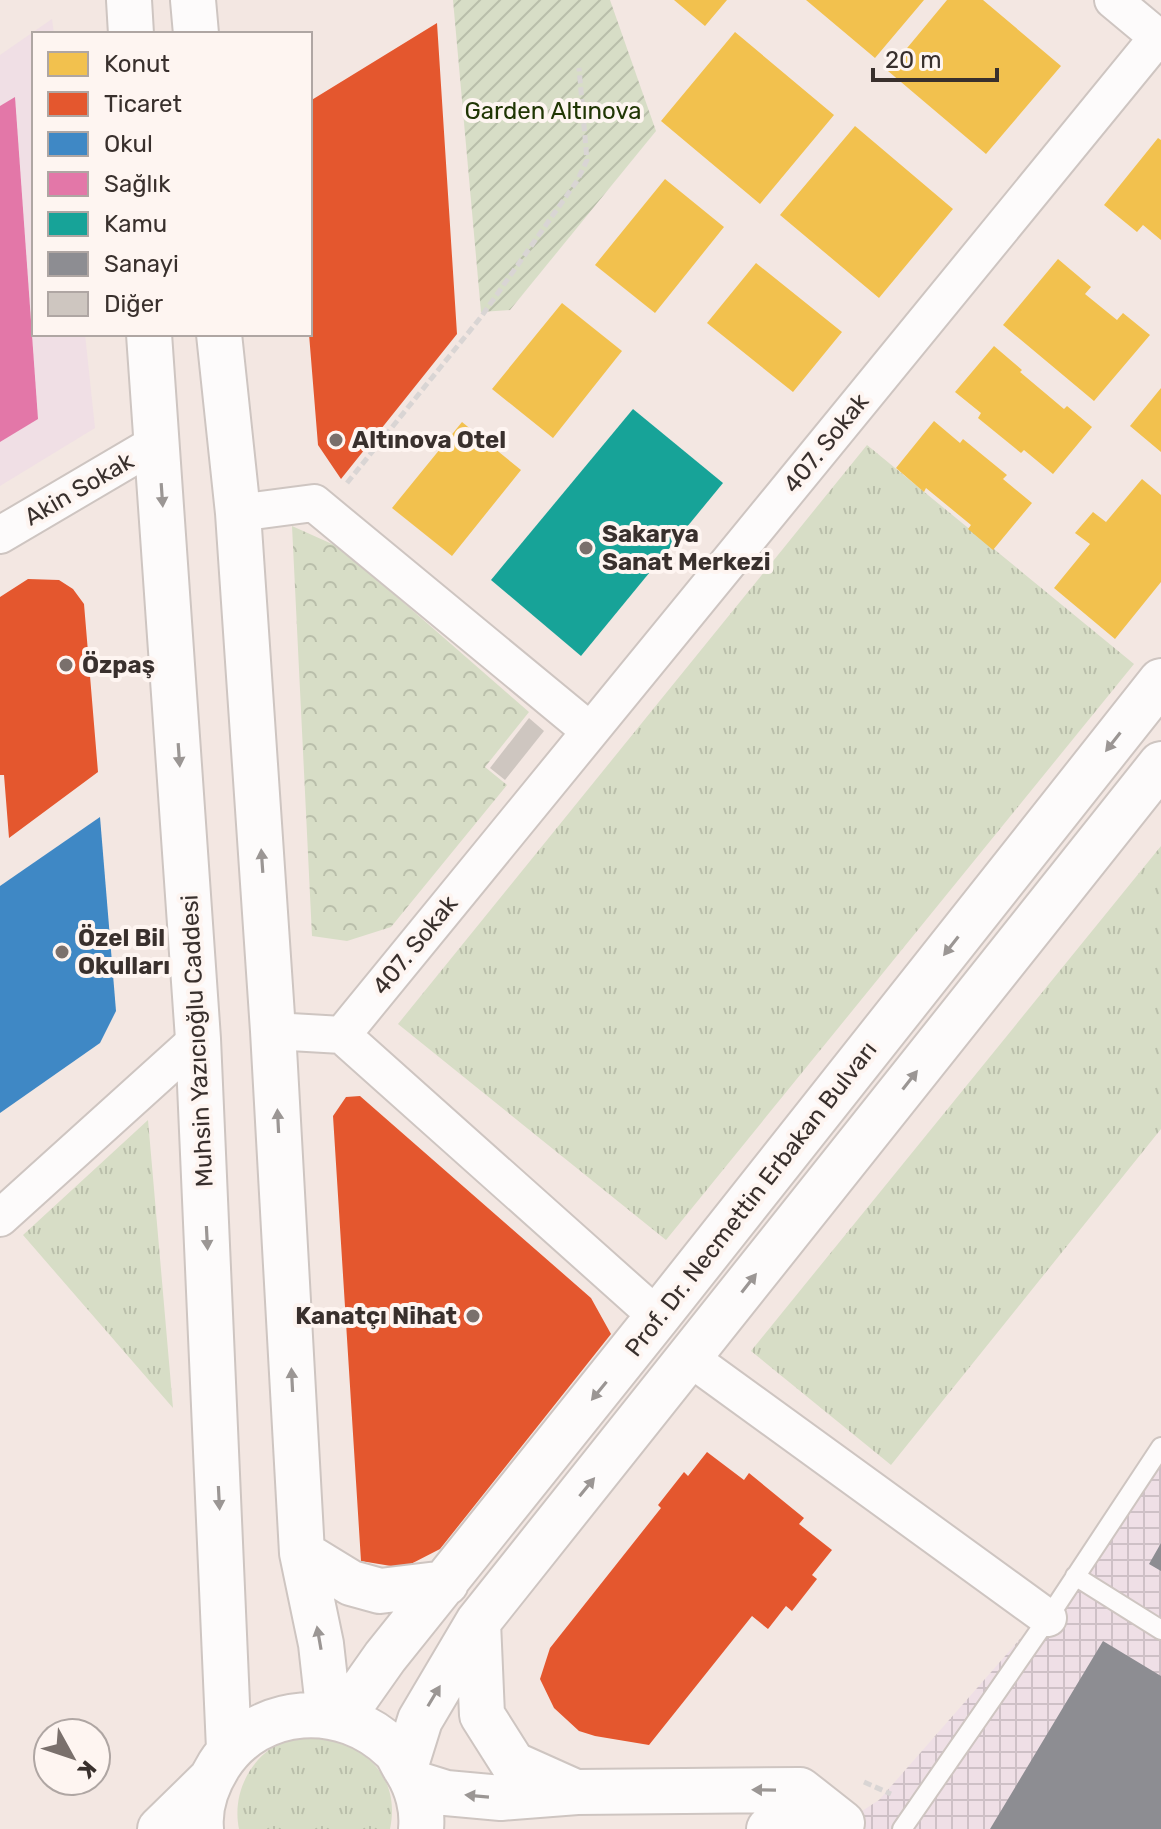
<svg xmlns="http://www.w3.org/2000/svg" width="1161" height="1829" font-family="Rubik,sans-serif">
  <defs>
    <pattern id="industrial-grid" width="8" height="8" patternUnits="userSpaceOnUse" patternTransform="scale(2)"><rect width="8" height="8" fill="#efdfe6"/><path d="M0 4h8M4 0v8" fill="none" stroke="#cec0c6"/></pattern>
    <pattern id="grass-tufts" width="24" height="20" patternUnits="userSpaceOnUse" patternTransform="scale(2)"><rect width="24" height="20" fill="#d7ddc6"/><path d="M3 7l-1-3M5 7V3M7 7l1-3M15 17l-1-3M17 17v-4M19 17l1-3" fill="none" stroke="#b9beaa"/></pattern>
    <pattern id="park-crowns" width="20" height="18" patternUnits="userSpaceOnUse" patternTransform="scale(2)"><rect width="20" height="18" fill="#d7ddc6"/><path d="M2 6a3 3 0 1 1 6 0M12 15a3 3 0 1 1 6 0" fill="none" stroke="#b9beaa"/></pattern>
    <pattern id="garden-furrows" width="10" height="10" patternUnits="userSpaceOnUse" patternTransform="scale(2)"><rect width="10" height="10" fill="#d7ddc6"/><path d="M-1 1l2-2M0 10L10 0M9 11l2-2" fill="none" stroke="#b9beaa"/></pattern>
  </defs>
  <rect width="100%" height="100%" fill="#f3e7e2"/>
  <path fill="url(#industrial-grid)" d="M1161,1447V1829H834L879,1800L1075,1576Z"/>
  <path fill="#f0dfe5" d="M52,19L54,34H34V334H85L95,428L0,486V55Z"/>
  <path fill="url(#grass-tufts)" d="M867,445L1134,664L666,1240L398,1024Z
    M1161,846V1129L891,1465L751,1351Z
    M148,1120L173,1408L23,1235Z
    M318,1735C365,1746 401,1776 390,1829H239C231,1790 254,1750 292,1738C300,1736 310,1736 318,1735Z"/>
  <path fill="url(#park-crowns)" d="M292,526L341,548L529,712L485,767L507,785L391,927L347,941L312,936Z"/>
  <path fill="url(#garden-furrows)" d="M453,0H610L656,131L510,310L481,312Z"/>
  <path fill="#f2c14e" d="M674,0H727L705,26Z
    M806,0H924L875,58Z
    M947,0H983L1061,66L986,154L888,71Z
    M735,32L834,115L760,204L661,121Z
    M855,126L953,209L879,298L780,215Z
    M1158,138L1161,140V240L1143,225L1137,232L1104,205Z
    M665,179L724,227L655,313L595,265Z
    M1058,259L1091,287L1085,294L1117,320L1123,313L1150,335L1094,401L1003,325Z
    M756,263L842,332L793,392L707,323Z
    M562,303L622,351L553,438L492,389Z
    M994,346L1022,370L1020,372L1064,409L1067,406L1092,427L1053,474L1024,450L1021,453L978,418L981,413L955,392Z
    M1161,388V452L1130,426Z
    M934,421L960,443L963,439L1007,475L1003,479L1032,503L993,550L968,529L971,525L926,488L924,492L896,468Z
    M462,422L521,470L452,556L392,508Z
    M1142,479L1161,495V582L1115,639L1054,588L1090,544L1075,533L1093,512L1106,522Z"/>
  <path fill="#e4572e" d="M437,23L457,334L341,479L318,445L309,334L310,101Z
    M28,579L59,580L73,589L84,604L98,772L9,838L4,775H0V597Z
    M360,1096L591,1298L611,1334L440,1549L403,1568L361,1561L333,1116L346,1097Z
    M707,1452L744,1480L749,1473L804,1518L799,1524L832,1550L812,1575L817,1579L792,1611L786,1606L768,1629L752,1616L649,1745L595,1736L579,1731L554,1708L540,1679L550,1648L661,1508L658,1505L684,1472L688,1476Z"/>
  <path fill="#3f88c5" d="M100,817L116,1011L100,1043L0,1113V886Z"/>
  <path fill="#e377a8" d="M15,97L38,419L0,442V106Z"/>
  <path fill="#17a398" d="M633,409L723,483L581,656L491,580Z"/>
  <path fill="#8d8d92" d="M1161,1543V1571L1149,1564Z
    M1103,1641L1161,1676V1829H990Z"/>
  <path fill="#cec6c0" d="M529,718L544,731L505,780L490,768Z"/>
  <g fill="none" stroke-linecap="round" stroke-linejoin="round">
    <defs>
      <path id="lane" d="M1075,1576L1161,1630
        M902,1829L1048,1618L1161,1447"/>
      <path id="street" d="M1113,0L1161,40
        M238,513L314,503L590,731
        M0,535L158,442
        M273,1031L342,1035L641,1302L659,1315
        M342,1035L1158,37
        M0,1218L198,1039
        M690,1358L1048,1618"/>
      <path id="secondary" d="M129,0L131,34
        M193,0L196,34
        M149,334L198,1039L229,1749
        M219,334L238,513L273,1031L302,1553L321,1644L329,1716
        M302,1553L351,1583L380,1591L446,1583
        M478,1622L482,1715L513,1764L571,1790
        M342,1718L385,1657L659,1315L1161,681
        M405,1768L420,1720L478,1622L1161,764
        M414,1783L446,1793L501,1798L577,1792L800,1790L842,1823L769,1829
        M160,1829L209,1781
        M201,1829C199,1806 207,1784 219,1765C258,1704 343,1699 394,1750C399,1755 402,1764 407,1771C417,1787 423,1809 421,1829"/>
    </defs>
    <use href="#lane" stroke="#cec5c1" stroke-width="22"/>
    <use href="#street" stroke="#cec5c1" stroke-width="40"/>
    <use href="#secondary" stroke="#cec5c1" stroke-width="48"/>
    <path stroke="#d9d5d4" stroke-width="5" stroke-dasharray="8 4" stroke-linecap="butt" d="M347,483L481,317L577,181L587,160L579,68
      M864,1782L891,1794"/>
    <use href="#lane" stroke="#fdfbfb" stroke-width="18"/>
    <use href="#street" stroke="#fdfbfb" stroke-width="36"/>
    <use href="#secondary" stroke="#fdfbfb" stroke-width="44"/>
  </g>
  <defs><path id="oneway-solid" d="M-6-.8H1V-3.2L6.5 0L1 3.2V.8H-6Z" transform="scale(2)"/></defs>
  <g fill="#9b9694">
    <use href="#oneway-solid" transform="translate(162 495) rotate(86)"/>
    <use href="#oneway-solid" transform="translate(1113 742) rotate(128)"/>
    <use href="#oneway-solid" transform="translate(179 755) rotate(86)"/>
    <use href="#oneway-solid" transform="translate(262 861) rotate(-94)"/>
    <use href="#oneway-solid" transform="translate(951 946) rotate(128)"/>
    <use href="#oneway-solid" transform="translate(910 1080) rotate(-52)"/>
    <use href="#oneway-solid" transform="translate(278 1121) rotate(-93)"/>
    <use href="#oneway-solid" transform="translate(207 1238) rotate(87)"/>
    <use href="#oneway-solid" transform="translate(749 1283) rotate(-52)"/>
    <use href="#oneway-solid" transform="translate(292 1380) rotate(-93)"/>
    <use href="#oneway-solid" transform="translate(599 1391) rotate(129)"/>
    <use href="#oneway-solid" transform="translate(587 1487) rotate(-51)"/>
    <use href="#oneway-solid" transform="translate(219 1498) rotate(87)"/>
    <use href="#oneway-solid" transform="translate(319 1638) rotate(-100)"/>
    <use href="#oneway-solid" transform="translate(434 1696) rotate(-59)"/>
    <use href="#oneway-solid" transform="translate(764 1790) rotate(-179)"/>
    <use href="#oneway-solid" transform="translate(477 1796) rotate(-175)"/>
  </g>
  <g fill="#7a706c" stroke="#fef5f1" stroke-width="3">
    <circle cx="336" cy="440" r="8"/>
    <circle cx="586" cy="548" r="8"/>
    <circle cx="66" cy="665" r="8"/>
    <circle cx="62" cy="952" r="8"/>
    <circle cx="473" cy="1316" r="8"/>
  </g>
  <g text-anchor="middle" dominant-baseline="central" stroke-width="8" stroke-linejoin="round" paint-order="stroke">
    <g font-size="24" fill="#203604" stroke="#fef5f1">
      <text x="553" y="111">Garden Altınova</text>
    </g>
    <g font-size="24" font-weight="bold" fill="#39302d" stroke="#fef5f1" text-anchor="start">
      <text x="352" y="440">Altınova Otel</text>
      <text x="602" y="534">Sakarya<tspan x="602" dy="28">Sanat Merkezi</tspan></text>
      <text x="82" y="665">Özpaş</text>
      <text x="78" y="938">Özel Bil<tspan x="78" dy="28">Okulları</tspan></text>
      <text x="457" y="1316" text-anchor="end">Kanatçı Nihat</text>
    </g>
    <g font-size="24" fill="#39302d" stroke="#fef5f1">
      <text transform="translate(826 443) rotate(-51)">407. Sokak</text>
      <text transform="translate(79 489) rotate(-30)">Akin Sokak</text>
      <text transform="translate(415 945) rotate(-51)">407. Sokak</text>
      <text transform="translate(197 1041) rotate(-93)">Muhsin Yazıcıoğlu Caddesi</text>
      <text transform="translate(751 1199) rotate(-52)">Prof. Dr. Necmettin Erbakan Bulvarı</text>
    </g>
  </g>
  <rect x="32" y="32" width="280" height="304" fill="#fef5f1" stroke="#afa6a3" stroke-width="2"/>
  <rect x="48" y="52" width="40" height="24" fill="#f2c14e" stroke="#afa6a3" stroke-width="2"/>
  <text x="104" y="72" font-size="24" fill="#39302d">Konut</text>
  <rect x="48" y="92" width="40" height="24" fill="#e4572e" stroke="#afa6a3" stroke-width="2"/>
  <text x="104" y="112" font-size="24" fill="#39302d">Ticaret</text>
  <rect x="48" y="132" width="40" height="24" fill="#3f88c5" stroke="#afa6a3" stroke-width="2"/>
  <text x="104" y="152" font-size="24" fill="#39302d">Okul</text>
  <rect x="48" y="172" width="40" height="24" fill="#e377a8" stroke="#afa6a3" stroke-width="2"/>
  <text x="104" y="192" font-size="24" fill="#39302d">Sağlık</text>
  <rect x="48" y="212" width="40" height="24" fill="#17a398" stroke="#afa6a3" stroke-width="2"/>
  <text x="104" y="232" font-size="24" fill="#39302d">Kamu</text>
  <rect x="48" y="252" width="40" height="24" fill="#8d8d92" stroke="#afa6a3" stroke-width="2"/>
  <text x="104" y="272" font-size="24" fill="#39302d">Sanayi</text>
  <rect x="48" y="292" width="40" height="24" fill="#cec6c0" stroke="#afa6a3" stroke-width="2"/>
  <text x="104" y="312" font-size="24" fill="#39302d">Diğer</text>
  <g transform="translate(72 1757) rotate(130)"><circle r="38" fill="#fef5f1" stroke="#afa6a3" stroke-width="2"/>
  <path d="M0-6L14 30L0 20L-14 30Z" fill="#7a706c"/>
  <text y="-12" font-size="22" font-weight="bold" text-anchor="middle" fill="#39302d">K</text>
  </g>
  <path d="M873 68v12h124v-12" fill="none" stroke="#39302d" stroke-width="4"/>
  <text x="885" y="68" font-size="24" fill="#39302d" stroke="#fef5f1" stroke-width="6" paint-order="stroke">20 m</text>
</svg>
